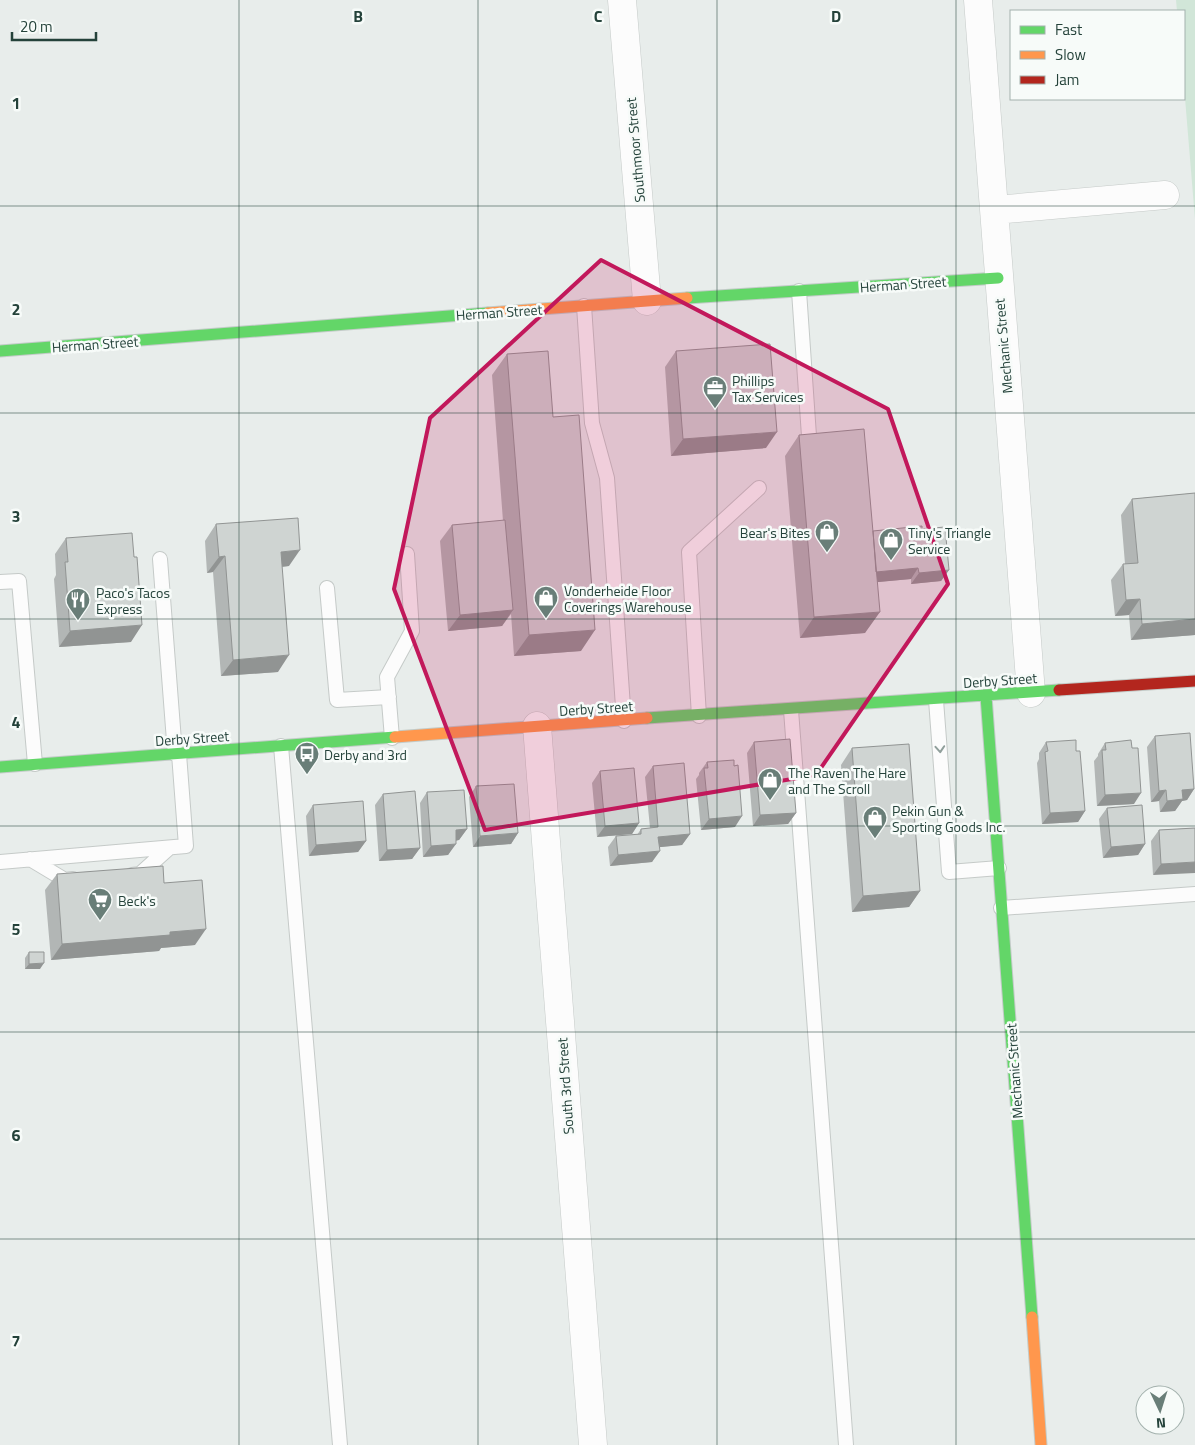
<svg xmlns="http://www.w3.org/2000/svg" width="1195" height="1445" font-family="'Titillium Web',sans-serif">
  <rect width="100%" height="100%" fill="#e8edeb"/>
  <path fill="#d1e6d8" d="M1176,0H1195V219L1184,86V11H1177Z"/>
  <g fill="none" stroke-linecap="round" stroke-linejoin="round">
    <defs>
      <path id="lane" d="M799,291L809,436
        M584,306L592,423L607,478L624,721
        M160,559L175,754
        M0,582L19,581L35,764
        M327,588L337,700L389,697
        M936,700L949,872L999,868
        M791,710L846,1445
        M699,716L689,552L759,488
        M392,738L387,677L412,631L407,554
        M281,746L340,1445
        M30,859L65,880L73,879
        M0,862L186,846L179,754
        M132,875L140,874L169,848
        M1001,908L1195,894"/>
      <path id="street" d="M622,0L647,301
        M978,0L1031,693
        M995,210L1165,195
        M537,726L593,1445"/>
      <path id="fast" d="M687,298L998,278
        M0,351L488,313
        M986,696L1032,1317
        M647,718L1059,690
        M0,767L395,737"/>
      <path id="slow" d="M488,313L687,298
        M395,737L647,718
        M1032,1317L1041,1445"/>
      <path id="jam" d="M1059,690L1195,681"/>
    </defs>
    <use href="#lane" stroke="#c5cac8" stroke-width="16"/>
    <use href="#street" stroke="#c5cac8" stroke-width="29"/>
    <use href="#fast" stroke="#c3cbc8" stroke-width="13"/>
    <use href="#slow" stroke="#c3cbc8" stroke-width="13"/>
    <use href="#jam" stroke="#c3cbc8" stroke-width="13"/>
    <use href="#lane" stroke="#fcfcfc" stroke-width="14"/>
    <use href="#street" stroke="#fcfcfc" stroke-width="28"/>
    <use href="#fast" stroke="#63d668" stroke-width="11"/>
    <use href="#slow" stroke="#ff974d" stroke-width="11"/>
    <use href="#jam" stroke="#b3261e" stroke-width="11"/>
  </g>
  <path fill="#b2b6b5" d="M676,351L766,448L671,456L665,367Z
    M507,354L553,417L581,651L514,656L511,614L502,626L448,631L440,541L452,525L503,521L492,375Z
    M799,435L873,531L922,529L949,570L941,581L911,584V579L877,582L865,633L800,638L785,456Z
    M1195,493V635L1131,640L1129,615L1115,616L1111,580L1123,564H1125L1121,515L1132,499Z
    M216,524L289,566L282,567L278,672L221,676L213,572L207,573L205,541Z
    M66,538L134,557L131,642L59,647L54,579L56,575L55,554Z
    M1155,736L1194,789L1187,800L1182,801L1175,811L1160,812L1159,801L1151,802L1147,747Z
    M754,742L796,813L788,824L753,826L747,753Z
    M1046,742L1076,751L1085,811L1078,822L1042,824L1037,763L1039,759V753Z
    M1105,743L1134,804L1097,806L1094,761L1098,756V754Z
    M852,748L920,891L909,907L852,912L841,765Z
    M707,762L735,827L701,830L696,779L699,775V773Z
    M653,766L690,834L682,845L659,847L652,862L610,866L608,847L616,836L637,835L641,829L650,828L645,777Z
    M600,771L639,823L632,834L597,837L592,783Z
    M476,786L518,833L511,844L473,847L469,797Z
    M427,792L467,829L459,840L456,841L448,855L423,857L420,803Z
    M383,794L420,848L412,859L379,861L375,805Z
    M313,805L366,841L358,852L309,856L306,816Z
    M1107,808L1145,844L1138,855L1103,858L1099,819Z
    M1195,828L1153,875L1151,841L1159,830Z
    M57,874L164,883L195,945L161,948L159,951L51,960L45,890Z
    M29,952L40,969H25V958Z"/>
  <path fill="#919493" d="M777,432L766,448L671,456L683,439Z
    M300,550L289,566L269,568L281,552Z
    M225,556L213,572L207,573L219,557Z
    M918,568L911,579L868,583L876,572Z
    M949,570L941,581L911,584L919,573Z
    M1140,599L1129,615L1115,616L1126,600Z
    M513,610L502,626L448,631L460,615Z
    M880,612L865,633L800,638L814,617Z
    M1195,619V635L1131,640L1142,624Z
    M142,625L131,642L59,647L70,631Z
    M595,630L581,651L514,656L529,635Z
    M289,655L278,672L221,676L233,660Z
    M1194,789L1187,800L1182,801L1175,811L1160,812L1167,801L1182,790Z
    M1166,790L1159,801L1151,802L1159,791Z
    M1141,793L1134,804L1097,806L1105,795Z
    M1085,811L1078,822L1042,824L1050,813Z
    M796,813L788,824L753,826L760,815Z
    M742,816L735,827L701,830L709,819Z
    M639,823L632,834L597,837L605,826Z
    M467,829L459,840L448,841L456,830Z
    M518,833L511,844L473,847L480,836Z
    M690,834L682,845L651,848L658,837Z
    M366,841L358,852L309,856L316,845Z
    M456,844L448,855L423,857L431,846Z
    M1145,844L1138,855L1103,858L1111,847Z
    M420,848L412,859L379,861L387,850Z
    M660,851L652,862L610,866L618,855Z
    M1195,862V873L1153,875L1161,864Z
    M920,891L909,907L852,912L863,896Z
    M206,929L195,945L161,948L159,951L51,960L62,944L170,932Z
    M44,963L40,969H25L29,964Z"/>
  <path fill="#cfd4d2" stroke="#919493" d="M770,344L777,432L683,439L676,351Z
    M548,351L553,417L579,415L595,630L529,635L507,354Z
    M864,429L880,612L814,617L799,435Z
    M1195,493V619L1142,624L1140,599L1126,600L1123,564L1138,563L1132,499Z
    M298,518L300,550L281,552L289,655L233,660L225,556L219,557L216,524Z
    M505,520L513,610L460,615L452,525Z
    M922,526V529L945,527L949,570L919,573L918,568L876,572L873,531Z
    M132,533L134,557H137L142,625L70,631L65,562H68L66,538Z
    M1190,733L1194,789L1182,790L1183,799L1167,801L1166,790L1159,791L1155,736Z
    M790,739L796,813L760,815L754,742Z
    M1076,740V751H1080L1085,811L1050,813L1045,752L1048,751L1046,742Z
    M1131,740L1132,748H1138L1141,793L1105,795L1102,750H1106L1105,743Z
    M909,744L920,891L863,896L852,748Z
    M734,760V766L738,765L742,816L709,819L704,768H708L707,762Z
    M684,763L690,834L658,837L660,851L618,855L616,836L641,834V829L658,827L653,766Z
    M634,768L639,823L605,826L600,771Z
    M514,784L518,833L480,836L476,786Z
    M464,790L467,829L456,830V844L431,846L427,792Z
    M415,791L420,848L387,850L383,794Z
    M363,801L366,841L316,845L313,805Z
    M1142,805L1145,844L1111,847L1107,808Z
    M1195,828V862L1161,864L1159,830Z
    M163,866L164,883L202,880L206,929L170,932V935L62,944L57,874Z
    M29,952H44V963L29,964Z"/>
  <defs><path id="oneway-chevron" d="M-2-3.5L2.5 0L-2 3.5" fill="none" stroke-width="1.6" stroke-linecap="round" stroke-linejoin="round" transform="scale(1.25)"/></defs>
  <use stroke="#909f9b" href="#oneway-chevron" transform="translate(940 749) rotate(86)"/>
  <path fill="#c2185b" fill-opacity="0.2" stroke="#c2185b" stroke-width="4" stroke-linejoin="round" d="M601,260L888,409L948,584L816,775L485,830L394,589L430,418Z"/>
  <path fill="none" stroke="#24423a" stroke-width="1" stroke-opacity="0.55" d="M239,0V1445M478,0V1445M717,0V1445M956,0V1445M0,206H1195M0,413H1195M0,619H1195M0,826H1195M0,1032H1195M0,1239H1195"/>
  <defs>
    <symbol id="office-pin" viewBox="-11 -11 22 30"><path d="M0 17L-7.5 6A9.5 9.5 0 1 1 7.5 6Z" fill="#697e78" stroke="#f7fbf9"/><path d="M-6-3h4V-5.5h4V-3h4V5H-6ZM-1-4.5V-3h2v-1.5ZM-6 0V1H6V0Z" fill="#fff"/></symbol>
    <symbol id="shop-pin" viewBox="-11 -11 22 30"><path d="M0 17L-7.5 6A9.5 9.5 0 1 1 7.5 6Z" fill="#697e78" stroke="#f7fbf9"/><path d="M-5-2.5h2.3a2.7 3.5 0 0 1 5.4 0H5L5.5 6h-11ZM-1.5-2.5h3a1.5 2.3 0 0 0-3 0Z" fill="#fff"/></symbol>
    <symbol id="restaurant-pin" viewBox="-11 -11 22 30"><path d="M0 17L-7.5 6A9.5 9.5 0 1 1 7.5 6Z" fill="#697e78" stroke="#f7fbf9"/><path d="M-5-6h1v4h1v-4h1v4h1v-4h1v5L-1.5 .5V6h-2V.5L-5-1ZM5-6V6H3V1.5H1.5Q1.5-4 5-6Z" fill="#fff"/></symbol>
    <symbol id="bus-pin" viewBox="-11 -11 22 30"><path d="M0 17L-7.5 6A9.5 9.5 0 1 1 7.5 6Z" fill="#697e78" stroke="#f7fbf9"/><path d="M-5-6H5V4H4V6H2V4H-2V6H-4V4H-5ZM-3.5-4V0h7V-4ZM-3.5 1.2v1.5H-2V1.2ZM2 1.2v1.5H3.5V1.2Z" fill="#fff"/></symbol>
    <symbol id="supermarket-pin" viewBox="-11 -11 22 30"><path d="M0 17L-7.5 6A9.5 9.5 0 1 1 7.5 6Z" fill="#697e78" stroke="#f7fbf9"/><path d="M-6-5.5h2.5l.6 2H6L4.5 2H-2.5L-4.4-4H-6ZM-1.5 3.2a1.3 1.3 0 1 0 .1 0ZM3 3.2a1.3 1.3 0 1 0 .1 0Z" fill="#fff"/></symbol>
  </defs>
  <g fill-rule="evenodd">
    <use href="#office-pin" x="701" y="374" width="28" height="38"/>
    <use href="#shop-pin" x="813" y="518" width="28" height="38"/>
    <use href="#shop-pin" x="877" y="526" width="28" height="38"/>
    <use href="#shop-pin" x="532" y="584" width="28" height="38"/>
    <use href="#restaurant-pin" x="64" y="586" width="28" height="38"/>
    <use href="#bus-pin" x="293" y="740" width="28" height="38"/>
    <use href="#shop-pin" x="756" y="766" width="28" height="38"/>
    <use href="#shop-pin" x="861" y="804" width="28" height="38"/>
    <use href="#supermarket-pin" x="86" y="886" width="28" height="38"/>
  </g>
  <g text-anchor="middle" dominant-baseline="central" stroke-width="5" stroke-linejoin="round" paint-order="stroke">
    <g font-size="14" fill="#24423a" stroke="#f7fbf9">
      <text transform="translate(635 150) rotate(-95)">Southmoor Street</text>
      <text transform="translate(903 284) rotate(-4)">Herman Street</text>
      <text transform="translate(499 312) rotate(-4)">Herman Street</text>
      <text transform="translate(95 344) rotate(-4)">Herman Street</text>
      <text transform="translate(1003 346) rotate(-95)">Mechanic Street</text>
      <text transform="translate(1000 680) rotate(-4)">Derby Street</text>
      <text transform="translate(596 708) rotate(-4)">Derby Street</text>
      <text transform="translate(192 738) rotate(-4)">Derby Street</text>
      <text transform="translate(1014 1071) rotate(-94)">Mechanic Street</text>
      <text transform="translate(565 1086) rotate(-94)">South 3rd Street</text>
    </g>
    <g font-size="14" fill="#24423a" stroke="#f7fbf9" text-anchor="start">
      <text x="732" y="380">Phillips<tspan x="732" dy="16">Tax Services</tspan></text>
      <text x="810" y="532" text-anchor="end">Bear's Bites</text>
      <text x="908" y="532">Tiny's Triangle<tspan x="908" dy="16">Service</tspan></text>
      <text x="564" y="590">Vonderheide Floor<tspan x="564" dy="16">Coverings Warehouse</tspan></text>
      <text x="96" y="592">Paco's Tacos<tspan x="96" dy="16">Express</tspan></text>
      <text x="324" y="754">Derby and 3rd</text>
      <text x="788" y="772">The Raven The Hare<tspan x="788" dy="16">and The Scroll</tspan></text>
      <text x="892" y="810">Pekin Gun &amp;<tspan x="892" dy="16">Sporting Goods Inc.</tspan></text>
      <text x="118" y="900">Beck's</text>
    </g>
  </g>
  <g font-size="16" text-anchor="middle" font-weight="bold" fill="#24423a" stroke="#f7fbf9" stroke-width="5" stroke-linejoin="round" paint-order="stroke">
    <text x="358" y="22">B</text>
    <text x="598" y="22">C</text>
    <text x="836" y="22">D</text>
    <text x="16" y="109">1</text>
    <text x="16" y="315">2</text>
    <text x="16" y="522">3</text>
    <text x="16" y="728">4</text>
    <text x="16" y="935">5</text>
    <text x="16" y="1141">6</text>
    <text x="16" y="1347">7</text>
  </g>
  <rect x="1010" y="10" width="175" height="90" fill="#f7fbf9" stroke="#a3b1ad"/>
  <rect x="1020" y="26" width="25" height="8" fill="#63d668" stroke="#a3b1ad"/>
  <text x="1055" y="35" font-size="15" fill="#24423a">Fast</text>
  <rect x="1020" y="51" width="25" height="8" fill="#ff974d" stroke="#a3b1ad"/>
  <text x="1055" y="60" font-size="15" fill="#24423a">Slow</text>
  <rect x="1020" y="76" width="25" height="8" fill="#b3261e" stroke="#a3b1ad"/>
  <text x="1055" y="85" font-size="15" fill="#24423a">Jam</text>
  <g transform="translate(1160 1410) rotate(176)"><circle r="24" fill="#f7fbf9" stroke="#a3b1ad"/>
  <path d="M0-4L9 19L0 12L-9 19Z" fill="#697e78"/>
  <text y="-8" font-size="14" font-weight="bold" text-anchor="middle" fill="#24423a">N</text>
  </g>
  <path d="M12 32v8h84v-8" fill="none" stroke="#24423a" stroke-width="2.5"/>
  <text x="20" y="32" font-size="15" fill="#24423a" stroke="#f7fbf9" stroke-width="4" paint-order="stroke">20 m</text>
</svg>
